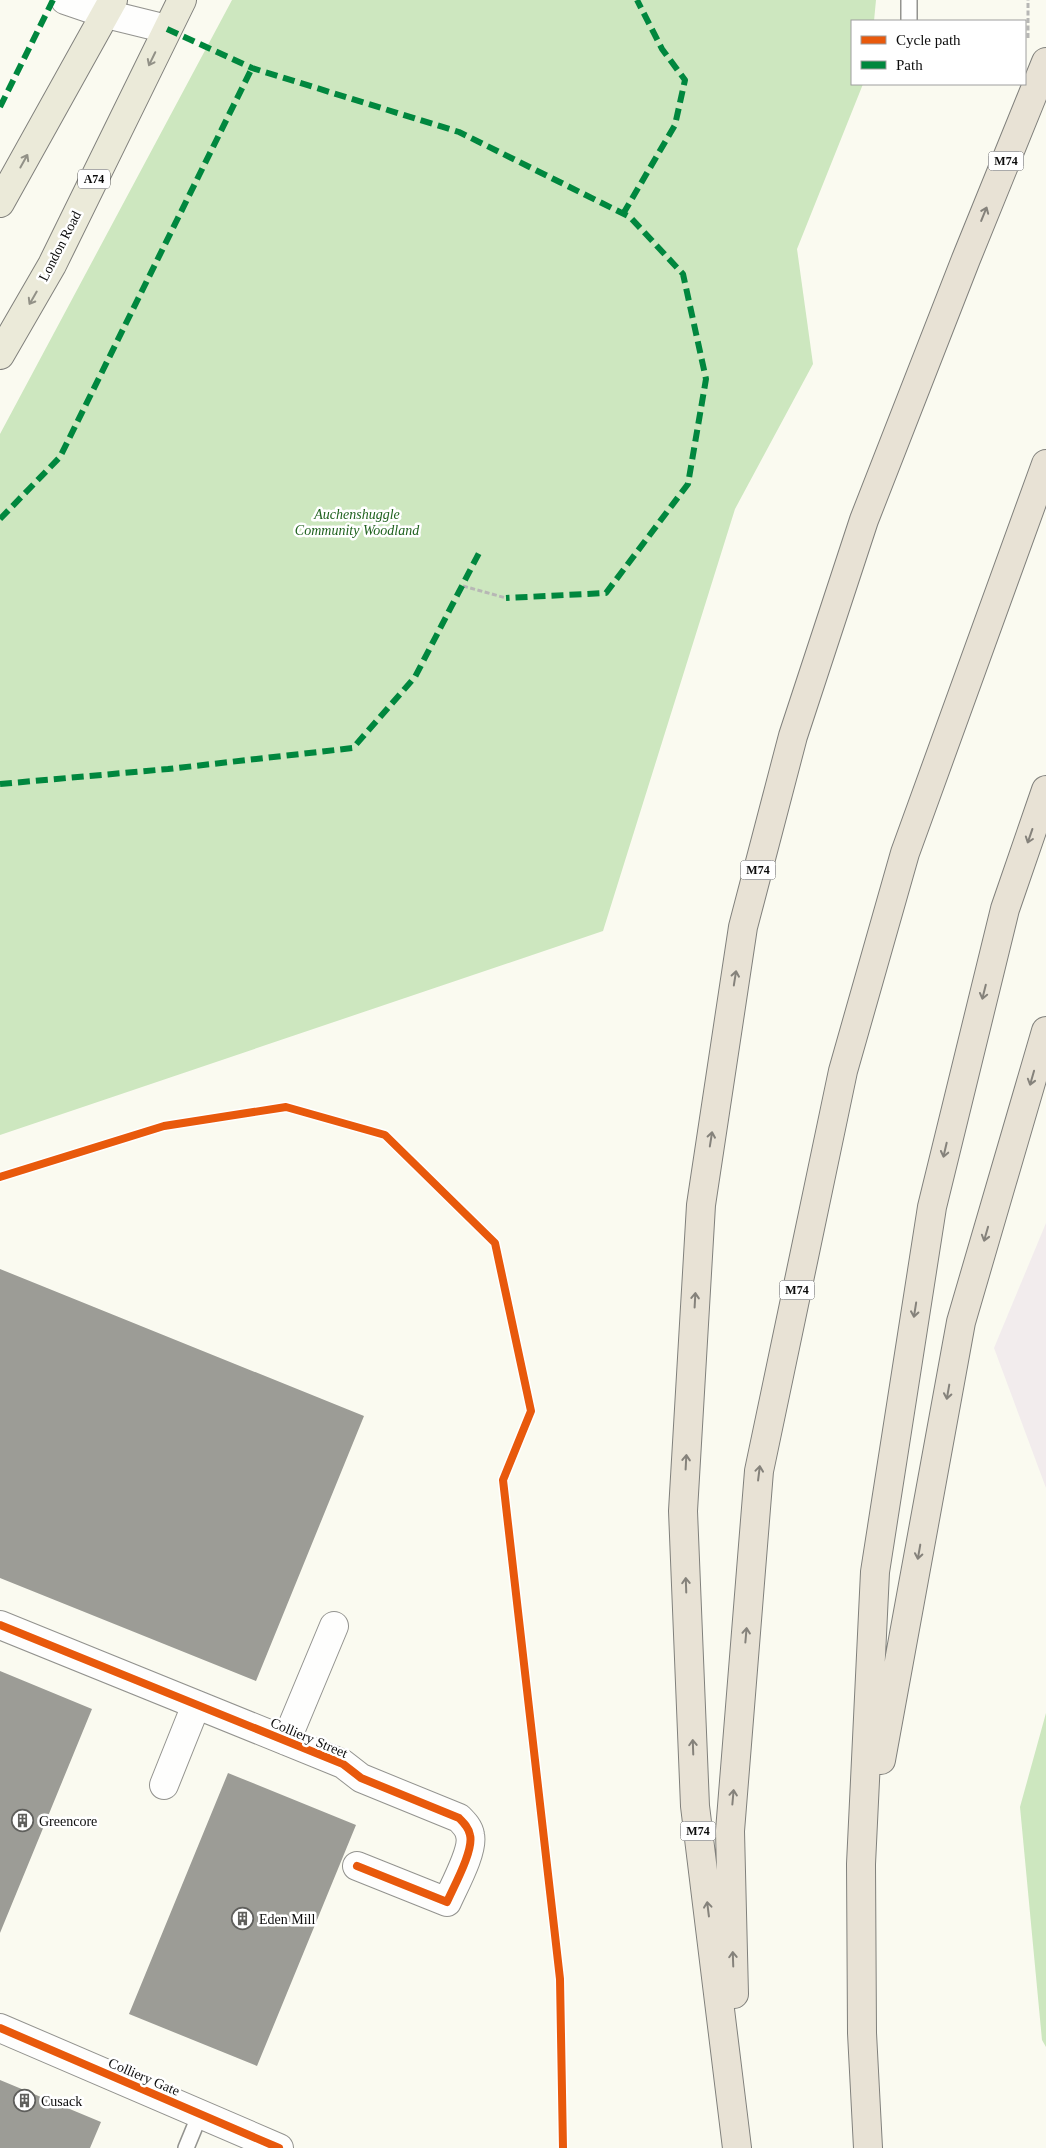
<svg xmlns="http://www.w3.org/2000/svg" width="1046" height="2148" font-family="Georgia,serif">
  <rect width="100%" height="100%" fill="#fafaf0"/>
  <path fill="#f2eced" d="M1046,1223V1488L994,1348Z"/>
  <path fill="#cde7bf" d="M232,0H876L874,21H852V84H863L797,249L813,364L735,509L603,931L0,1135V434Z
    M1046,1713V2047L1042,2040L1020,1807Z"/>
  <path fill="#9c9c96" d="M0,1269L364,1416L256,1681L0,1578Z
    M0,1671L92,1709L0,1933Z
    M228,1773L356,1825L257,2066L129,2014Z
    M0,2080L101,2122L90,2148H0Z"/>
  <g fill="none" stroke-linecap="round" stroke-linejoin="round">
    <defs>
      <path id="lane" d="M909,21V0
        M186,2148L200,2114"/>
      <path id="street" d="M65,0L106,14L167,29
        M0,1625L343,1764L361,1778L459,1818C464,1823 469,1828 470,1835C474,1850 454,1886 447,1902L357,1866
        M286,1741L334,1626
        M164,1785L196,1705
        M0,2028L279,2148"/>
      <path id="primary" d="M0,203L113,0
        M0,355L52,265L182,0"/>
      <path id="highway" d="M881,1760L961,1322L1046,1031
        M734,1994L730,1831L759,1471L843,1071L905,853L1046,464
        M737,2148L695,1806L683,1511L701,1205L743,927L793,736L864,520L966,259L1046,62
        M868,2148L862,2033L861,1864L875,1572L932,1207L1005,909L1046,790"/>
    </defs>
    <use href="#lane" stroke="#93938f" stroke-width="18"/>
    <use href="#street" stroke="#93938f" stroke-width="30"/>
    <use href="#primary" stroke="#80807c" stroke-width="30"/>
    <use href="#highway" stroke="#80807c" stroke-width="30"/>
    <path stroke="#b7b7b5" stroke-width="3" stroke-dasharray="5 2.5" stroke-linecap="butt" d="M1028,38V0
      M463,586L506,598"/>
    <use href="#lane" stroke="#fefefd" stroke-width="15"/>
    <use href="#street" stroke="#fefefd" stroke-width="28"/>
    <use href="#primary" stroke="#ebead9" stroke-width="28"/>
    <use href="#highway" stroke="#e8e2d5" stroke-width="28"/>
    <path stroke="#00873e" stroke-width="6" stroke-dasharray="12 6" stroke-linecap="butt" d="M167,29L252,68L459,132L630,217L683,274L706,379L688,484L606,593L506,598
      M0,107L53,0
      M623,214L675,125L685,80L662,49L637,0
      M0,519L60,457L252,68
      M0,784L168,769L353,748L415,677L479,553"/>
    <defs>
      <path id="cycleway" d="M0,1177L164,1126L286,1107L385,1135L495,1243L531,1411L503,1480L560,1979L563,2148
        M0,1625L343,1764L361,1778L459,1818C464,1823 469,1828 470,1835C474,1850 454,1886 447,1902L357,1866
        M0,2028L279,2148"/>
    </defs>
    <use href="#cycleway" stroke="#fff" stroke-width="11"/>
    <use href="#cycleway" stroke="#e8590c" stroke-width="8"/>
  </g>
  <defs><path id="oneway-shaft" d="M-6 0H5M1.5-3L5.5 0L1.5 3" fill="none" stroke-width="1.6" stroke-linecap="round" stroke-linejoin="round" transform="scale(1.25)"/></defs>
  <g stroke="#929187">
    <use href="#oneway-shaft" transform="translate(152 59) rotate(116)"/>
    <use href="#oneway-shaft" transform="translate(24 161) rotate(-61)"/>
    <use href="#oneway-shaft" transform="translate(33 298) rotate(120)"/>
  </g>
  <g stroke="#85827b">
    <use href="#oneway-shaft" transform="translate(984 214) rotate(-68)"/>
    <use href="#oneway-shaft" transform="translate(1030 836) rotate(109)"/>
    <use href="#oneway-shaft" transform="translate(735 978) rotate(-81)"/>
    <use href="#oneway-shaft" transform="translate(984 992) rotate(104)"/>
    <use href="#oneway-shaft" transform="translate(1032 1078) rotate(106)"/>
    <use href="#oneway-shaft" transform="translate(711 1139) rotate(-81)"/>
    <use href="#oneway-shaft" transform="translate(945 1150) rotate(103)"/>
    <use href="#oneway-shaft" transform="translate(986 1234) rotate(106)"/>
    <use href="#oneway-shaft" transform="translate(695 1300) rotate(-87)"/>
    <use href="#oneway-shaft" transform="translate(915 1310) rotate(99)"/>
    <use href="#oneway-shaft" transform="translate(948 1392) rotate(100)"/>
    <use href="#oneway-shaft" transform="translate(686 1462) rotate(-87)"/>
    <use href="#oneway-shaft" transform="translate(759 1473) rotate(-83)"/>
    <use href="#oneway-shaft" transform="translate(919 1552) rotate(100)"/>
    <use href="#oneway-shaft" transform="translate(686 1585) rotate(-92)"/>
    <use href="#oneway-shaft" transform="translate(746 1635) rotate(-85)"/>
    <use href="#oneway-shaft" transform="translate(693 1747) rotate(-92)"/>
    <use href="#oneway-shaft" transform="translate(733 1797) rotate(-85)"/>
    <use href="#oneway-shaft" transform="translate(708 1909) rotate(-97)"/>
    <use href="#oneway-shaft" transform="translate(733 1959) rotate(-92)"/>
  </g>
  <defs>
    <symbol id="building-ring" viewBox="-11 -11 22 22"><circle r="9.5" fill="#fff" stroke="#5f5f5c" stroke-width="1.5"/><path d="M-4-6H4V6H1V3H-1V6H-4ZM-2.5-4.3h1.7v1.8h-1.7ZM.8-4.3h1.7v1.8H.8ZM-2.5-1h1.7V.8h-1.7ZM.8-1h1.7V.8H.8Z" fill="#5f5f5c"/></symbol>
  </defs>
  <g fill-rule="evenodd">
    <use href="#building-ring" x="10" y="1808" width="25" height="25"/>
    <use href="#building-ring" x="230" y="1906" width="25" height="25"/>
    <use href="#building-ring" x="12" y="2088" width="25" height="25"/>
  </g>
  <g text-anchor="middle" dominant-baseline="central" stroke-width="5" stroke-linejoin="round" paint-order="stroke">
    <g fill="#fff" stroke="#555" stroke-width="1">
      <rect x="988.5" y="151.5" width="35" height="19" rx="4"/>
      <rect x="78" y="169.5" width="32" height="19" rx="4"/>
      <rect x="740.5" y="860.5" width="35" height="19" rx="4"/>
      <rect x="779.5" y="1280.5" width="35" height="19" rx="4"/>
      <rect x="680.5" y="1821.5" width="35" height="19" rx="4"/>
    </g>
    <g font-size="12" font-weight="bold" fill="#0c0c0c">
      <text x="1006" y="161">M74</text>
      <text x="94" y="179">A74</text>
      <text x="758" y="870">M74</text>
      <text x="797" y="1290">M74</text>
      <text x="698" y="1831">M74</text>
    </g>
    <g font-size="14" fill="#0c0c0c" stroke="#fff">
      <text transform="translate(60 246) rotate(-63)">London Road</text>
      <text transform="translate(309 1738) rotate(23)">Colliery Street</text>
      <text transform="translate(144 2077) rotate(23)">Colliery Gate</text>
    </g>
    <g font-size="14" font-style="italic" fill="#20621f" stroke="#fff">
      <text x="357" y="514">Auchenshuggle<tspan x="357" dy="16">Community Woodland</tspan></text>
    </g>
    <g font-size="14" fill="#0c0c0c" stroke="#fff" text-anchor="start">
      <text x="39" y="1821">Greencore</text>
      <text x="259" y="1919">Eden Mill</text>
      <text x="41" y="2101">Cusack</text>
    </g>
  </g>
  <rect x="851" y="20" width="175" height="65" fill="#ffffff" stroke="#9e9e9e"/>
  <rect x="861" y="36" width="25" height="8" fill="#e8590c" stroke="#9e9e9e"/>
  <text x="896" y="45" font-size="15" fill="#0c0c0c">Cycle path</text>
  <rect x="861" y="61" width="25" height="8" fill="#00873e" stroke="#9e9e9e"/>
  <text x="896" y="70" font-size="15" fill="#0c0c0c">Path</text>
</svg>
